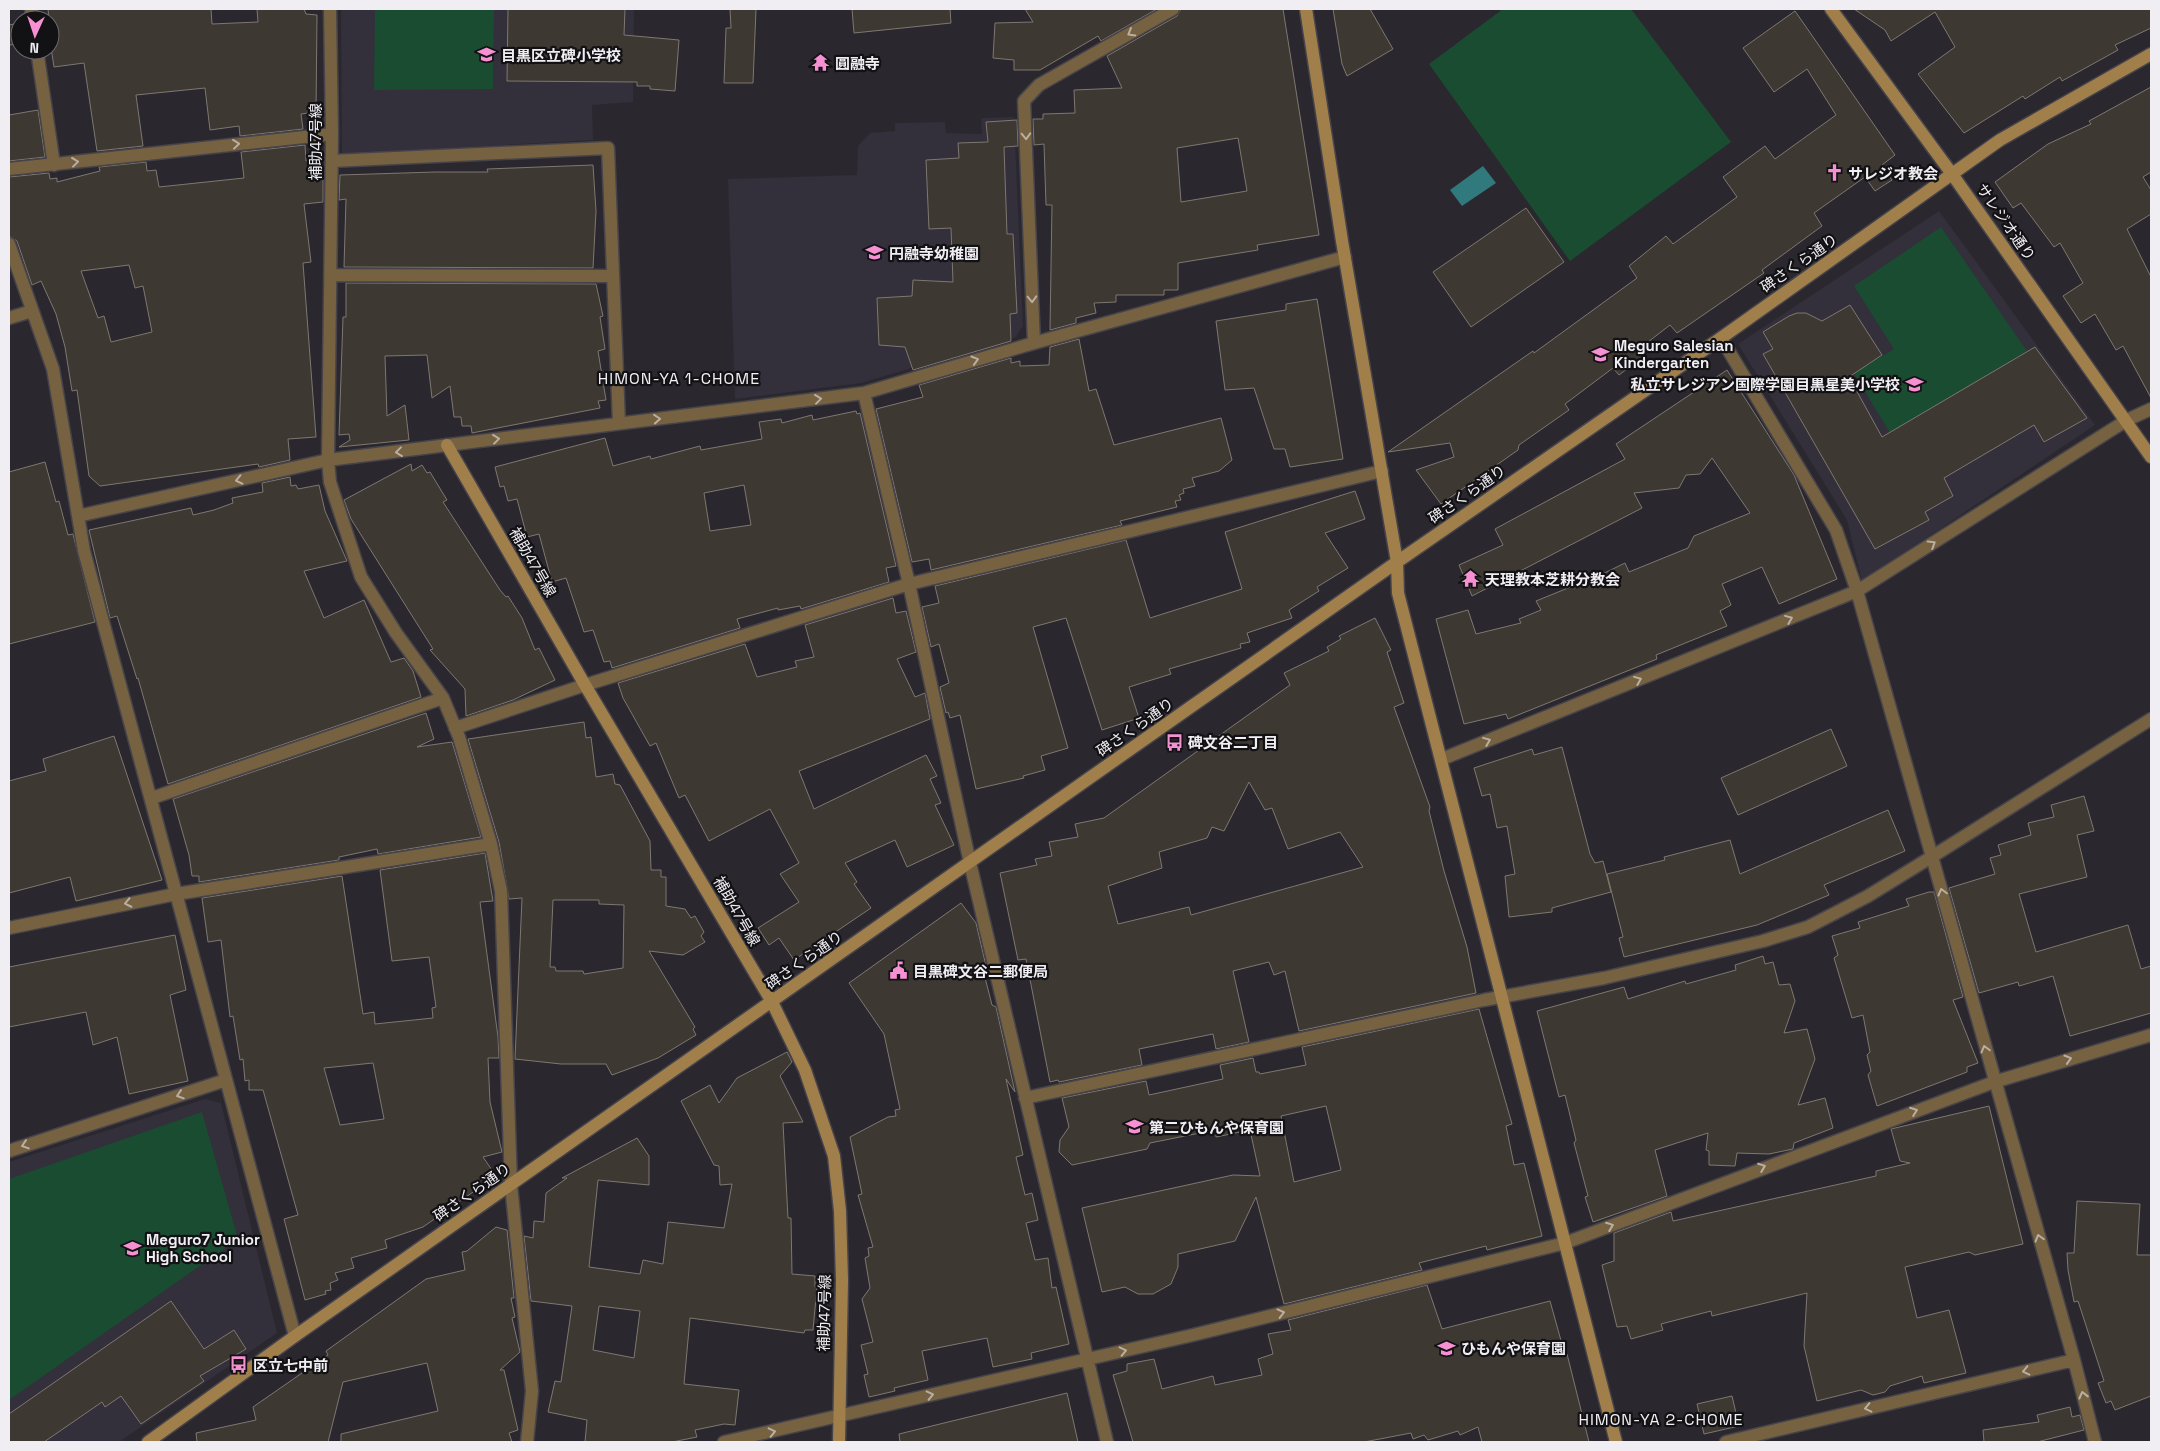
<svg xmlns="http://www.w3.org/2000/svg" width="2160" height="1451" font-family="'Space Grotesk','Noto Sans JP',sans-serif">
  <rect width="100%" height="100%" fill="#2a282e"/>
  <path fill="#332f3b" d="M341,9H634L633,102L592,105L593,140L342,154Z
    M1014,117L1023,326L1016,337L861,383L735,399L728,179L857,175L858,146L870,133L895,131V123L945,122L946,133L982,134L981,118Z
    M1939,211L2095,425L1862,581L1847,520L1738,344Z
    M205,1099L221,1103L277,1333L119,1442H9V1162Z"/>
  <path fill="#1a4c31" d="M375,9H494L493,89L374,90Z
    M1503,9H1631L1731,142L1570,261L1429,64Z
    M1941,227L2027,351L1890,433L1854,373L1894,349L1854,286Z
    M202,1112L238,1239L9,1400V1179Z"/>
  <path fill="#30797d" d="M1483,166L1496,183L1462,206L1450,190Z"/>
  <path fill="#3e3833" stroke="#7e7771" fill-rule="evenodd" d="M48,9H211L212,24L258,22L257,9H304L306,14L317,15L316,112L301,114L303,129L240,136L239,126L210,130L205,88L136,95L143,146L97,151L84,63L54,67L50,41V20H46H49Z
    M508,9H625L624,35L679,40L675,91L650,89V86H637V82L507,81Z
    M730,9H756L753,83H724L726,28H731Z
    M852,9H950L951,23L854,33Z
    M1025,9H1157L1101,41L1098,36L1040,70H1014V60L993,58L995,23L1033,22Z
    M1181,9H1283L1319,235L1257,245L1258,250L1178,263V290H1164V295H1116V302L1094,303L1096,313L1076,318V323L1050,330L1052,205H1046L1044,144L1034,145L1033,119H1043V114L1075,113L1074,90L1122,88L1107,56L1177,16ZM1238,138L1247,191L1181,202L1177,148Z
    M1333,9H1370L1393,49L1347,76L1342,64Z
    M1854,9H2151V28L2115,45L2118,50L2062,81L2060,77L2025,99L2023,96L1964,133L1918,74L1955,47L1935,12L1891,41L1885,30Z
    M1795,11L1895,155L1882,165L1892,180L1875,191L1865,177L1814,213L1822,226L1762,270L1764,273L1677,333L1670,325L1639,349L1644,356L1619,375L1613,368L1565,404L1569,410L1519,445L1518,450L1441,504L1416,470L1454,457L1450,443L1388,452L1533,351L1534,353L1637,278L1629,266L1666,236L1673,244L1737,197L1723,177L1765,146L1775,159L1836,115L1807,69L1774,92L1743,48Z
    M20,23V44L9,45V25Z
    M2151,87V172L2143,177L2151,190V214L2127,229L2151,277V398L2123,346L2116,350L2095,314L2081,323L2063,296L2083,283L2060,243L2054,247L2021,203L2013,208L1995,182L2048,144L2091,124L2089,121Z
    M38,110L45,157L9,161V115Z
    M1017,120L1018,146L1004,147L1007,234H1013L1017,313L1010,314L1011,341L913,370L905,347L879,345L877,298L912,296L913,280L953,282L951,228L929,229L926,160L959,158L958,143L988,142L986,122Z
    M305,145L306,161L314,160L316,176H323V202L304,204L311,262L303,263L316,437L288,439L290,460L259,467L258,464L100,486L89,476L77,390L72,391L65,347L56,314L41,281L32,285L17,241L9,236V177L49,173L50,179L57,178V182L100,171L99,167L146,162L147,171L156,170L159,187L244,178L241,152ZM129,265L135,288L143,286L152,332L111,342L104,316L98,318L81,271Z
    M593,165L596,211L593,268L344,267L346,199L339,200L340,175L435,172H488L487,169Z
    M1526,208L1564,262L1471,327L1433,272Z
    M346,283L596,284L603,316L600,317L605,349L598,351L606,400L598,401L600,408L472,433L471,426H462L461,417H454L450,386L432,398L427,355L385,356L387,416L405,405L409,440L339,447L350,440L349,434L339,435L343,317H346Z
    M1317,299L1343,459L1290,467L1285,449H1274L1254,388L1225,390L1216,321L1286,310V304Z
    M1850,305L1882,355L1849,377L1882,437L2035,347L2087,418L2044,442L2034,425L1944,478L1953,496L1925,512L1929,520L1875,549L1763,354L1773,349L1763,332L1789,316L1797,313H1806L1822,321Z
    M1079,339L1089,391L1096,389L1114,445L1221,418L1232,460L1219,471L1192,478L1195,486L1183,489L1184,493L1179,495L1181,500L1175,501L1177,507L1120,521L1122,525L931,570L929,559L912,562L876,409L923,397L919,385L1011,358V363L1020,361V366L1049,365L1050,347Z
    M1727,370L1794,475L1837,579L1779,604L1762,567L1722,584L1731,605L1720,611L1727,626L1656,655L1657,659L1508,719L1506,714L1464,724L1436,619L1468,610L1476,634L1521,623L1519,619L1541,610L1536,601L1573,586L1574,588L1625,563L1629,572L1688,548L1694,536L1750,513L1712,458L1700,474L1686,475L1679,488L1634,493L1642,508L1472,596L1459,565L1503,545L1495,529L1625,459L1616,444Z
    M856,411L857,414L860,413L896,566L886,568L889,582L801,609L800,606L778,610V608L737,619L740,628L612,668L610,661L604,662L593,630L584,632L566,578L552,582L539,534L527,537L517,499L508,501L504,486L500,487L495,467L605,438L613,466L650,456L651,459L700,446L701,450L762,439L759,422L781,419L782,423L812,415L813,420ZM744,485L751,525L710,531L704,493Z
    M45,462L56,502L59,501L68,535L73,534L95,622L9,644V472Z
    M411,464L412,471L422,465L427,473L430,472L447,500L443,502L500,590L506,597L508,596L522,618L535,650L539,648L555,680L513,700L466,716L465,689L430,650L433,649L351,519L344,500Z
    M290,477L291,486L296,485L298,489L319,485L325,511L347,561L304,571L324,618L364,600L391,662L404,658L413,671L421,697L168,784L138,678L137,679L117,616L110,618L89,530L191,508L193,515L214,510L233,503L232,498L263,492L262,483Z
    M1355,491L1365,519L1325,533L1348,568L1317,587L1319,591L1289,610L1292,618L1247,633L1250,642L1240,644L1241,648L1169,669L1171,674L1129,687L1139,718L1102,730L1066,618L1033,627L1068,748L1041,756L1045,770L1023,776L1024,778L976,789L960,715L950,718L948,712L946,713L940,687L949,683L939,644L931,647L922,607L939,603L935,586L1126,540L1150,618L1242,589L1225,532Z
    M893,598L896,613L906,611L916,652L897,659L915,697L925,693L930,719L799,771L814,809L926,755L937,776L930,779L941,803L935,805L954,845L907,867L895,840L845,863L857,882L854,884L871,908L794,960L779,938L769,945L758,928L799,902L780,874L799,863L770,809L709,841L685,795L679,798L656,743L650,746L623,698L618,683L745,644L757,677L797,667L795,661L814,657L805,625Z
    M1375,618L1391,650L1387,652L1404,703L1394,707L1430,807L1429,811L1444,871L1467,947L1476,993L1299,1031L1285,971L1274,975L1269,962L1233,971L1249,1042L1216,1049L1213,1034L1139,1049L1142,1065L1059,1082L1058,1080L1050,1082L1026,959L1018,960L1000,873L1037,865L1035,859L1052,856L1049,842L1078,837L1075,824L1104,818L1290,685L1284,673L1329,651L1327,647L1341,639L1339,636ZM1249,782L1265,810L1272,808L1288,849L1340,832L1363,867L1191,915L1189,907L1118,924L1108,886L1162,868L1159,852L1207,838L1212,827L1224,831Z
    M426,713L434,739L417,747L452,742L481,837L378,854L377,849L339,857V860L199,882V876H192L189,855L173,799Z
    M584,722L586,738L591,737L596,777L613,774L615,784L620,785L650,841L651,870H661V877H666V906L685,909L691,918L695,916L704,932L701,936L705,942L683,955L649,951L695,1027L693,1029L696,1035L658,1058L612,1075L606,1064H561L515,1059L522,898L509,899L499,842L468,739ZM553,900H599V904L624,905L623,968L584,974L583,971H556L555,967H550Z
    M1831,729L1847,766L1738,815L1721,778Z
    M114,736L162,880L76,901L70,877L9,893V781L46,771L43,759Z
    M1562,747L1590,854L1595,863L1603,861L1611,892L1552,908V912L1509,917L1505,876L1515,874L1507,826L1497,828L1490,794L1482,796L1474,768L1532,749L1534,755Z
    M2084,796L2094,831L2077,835L2087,877L2019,894L2036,952L2128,925L2141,969L2151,966V1013L2070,1036L2053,976L2019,986L2018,982L1979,993L1949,888L1995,874L1990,858L2001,855L1998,845L2031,835L2028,823L2054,817L2051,805Z
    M1888,810L1905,851L1824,885L1829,895L1757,925L1624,957L1619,938L1623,937L1607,874L1665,860L1664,857L1730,840L1740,874Z
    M485,853L493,901L480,902L498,1037L499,1058H488L490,1102L502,1152L483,1157L496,1176L423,1227L385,1240L387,1248L351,1258L354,1268L335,1273L338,1280L330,1283L331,1290L325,1291L326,1294L305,1300L284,1219L298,1215L263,1090H249V1080L245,1081L243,1059L240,1060L233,1016L230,1017L221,940L208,942L202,898L342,876L363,1014L374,1012L375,1024L433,1018L432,1008L436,1007L429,957L392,961L380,870ZM373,1063L384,1119L340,1125L324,1068Z
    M1929,892H1934L1963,997L1953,1000L1978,1063L1967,1067V1072L1877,1106L1868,1075L1871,1071L1867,1055L1870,1052L1863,1015L1852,1018L1834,958L1838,955L1832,936L1860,928L1858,922L1909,906L1906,899Z
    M961,903L976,923L986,966H982L992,1005L996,1007L1015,1092L1006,1079L1023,1155L1016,1157L1025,1195L1032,1193L1038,1220L1026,1223L1035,1260L1048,1258L1052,1288L1056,1287L1069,1344L1031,1353L1032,1359L993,1367L987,1338L922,1351L928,1380L894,1388L895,1391L869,1397L864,1375L868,1374L861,1345L873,1342L862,1299L870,1288L865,1258L869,1256L868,1248L873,1247L858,1195L862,1194L850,1137L888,1117L896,1116L895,1110L900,1109L884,1034L849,983Z
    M175,935L186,990L170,995L188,1081L129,1094L117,1037L93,1045L86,1012L9,1027V967Z
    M1763,956L1765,964L1773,962L1779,985L1790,984L1795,1001L1784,1033L1807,1029L1815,1059L1798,1105L1825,1098L1833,1128L1794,1143L1793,1149L1769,1154L1737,1153L1735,1166L1709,1165V1151L1706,1150L1708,1133L1655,1150L1667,1196L1593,1222L1585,1197L1588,1196L1574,1143L1576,1140L1565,1095L1559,1097L1537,1011L1624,987L1628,999L1685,981L1686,984L1736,970L1735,965Z
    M1479,1009L1512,1124L1506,1126L1514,1165L1524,1163L1542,1236L1487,1250L1486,1246L1419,1263L1422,1270L1284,1304L1256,1197L1235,1241L1178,1254V1267L1171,1284L1153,1294H1138L1125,1287L1102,1292L1082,1208L1233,1175L1260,1176L1250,1130L1216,1137L1215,1130L1150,1143L1147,1149L1072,1165L1059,1152L1060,1140L1069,1127L1062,1098L1146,1081L1149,1095L1223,1079L1220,1065L1253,1058L1256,1072H1259L1260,1074L1306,1065L1302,1047ZM1326,1106L1341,1170L1294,1182L1281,1116Z
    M787,1052L792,1062L780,1076L803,1122L783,1123L788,1218H791L792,1274L815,1276V1287H817L813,1330H805L804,1333L690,1318L684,1384L739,1390L735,1425L724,1424L695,1430L697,1437L672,1442H585L587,1420L548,1412L555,1381L561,1382L572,1306L531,1301L524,1236L533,1238L534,1221L544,1222L546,1193L567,1178H562L637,1138L649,1156V1185L598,1180L589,1267L640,1274L643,1260L663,1264L668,1222L724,1228L732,1184L720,1185L719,1166L714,1165L681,1101L710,1085L719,1103L737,1078ZM599,1306L640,1311L634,1358L593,1350Z
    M1989,1106L2023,1244L1975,1255L1969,1252L1905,1267L1917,1318L1949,1310L1966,1373L1924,1383L1922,1376L1890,1386L1885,1392L1873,1395L1861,1390L1817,1401L1804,1346L1807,1293L1712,1316L1711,1311L1661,1324L1663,1330L1631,1339L1627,1326L1617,1327L1602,1265L1614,1261V1233L1671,1212L1673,1221L1876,1176V1171L1910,1163L1900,1161L1891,1129Z
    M2077,1201L2140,1204L2137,1255H2151V1396L2115,1410L2111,1401L2106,1403L2098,1383L2104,1381L2078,1301L2074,1302L2068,1270L2067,1253H2074Z
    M496,1227L507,1230L514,1298H511L515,1317L512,1318L520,1352L500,1370H504L518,1430L509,1433L512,1442H341V1434L438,1411L427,1363L343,1382L328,1442H197L196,1433L256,1420L253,1407L328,1355L326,1351L426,1279L465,1270L462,1252L467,1251Z
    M1427,1285L1442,1329L1550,1301L1565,1355L1567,1354L1589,1442H1482L1478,1427L1460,1435L1458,1431L1428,1440L1424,1435L1413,1439L1411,1433L1364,1442H1133L1113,1375L1127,1371V1364L1154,1359L1162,1389L1213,1376L1215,1385L1262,1375L1258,1359L1273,1354L1268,1334L1291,1330L1288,1320Z
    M171,1301L204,1349L234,1330L246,1349L200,1376L204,1381L141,1424L121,1396L105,1407L102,1402L44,1442H9V1414Z
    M1067,1393L1078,1442H900L899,1434Z
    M1732,1396L1739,1426L1704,1434L1697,1404Z
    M2070,1407L2072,1417L2080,1415L2084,1430L2037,1442H1984L1983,1430L2039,1422L2037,1415Z"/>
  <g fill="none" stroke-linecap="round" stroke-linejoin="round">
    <defs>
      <path id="street" d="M31,9L33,20
        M330,9L332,134L328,460L330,482L361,577L396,633L443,698L459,737L491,844L501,891L511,1185L532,1391L527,1442
        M37,50L54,165
        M332,161L608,148L619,423
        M9,169L332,134
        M9,244L53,369L84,551L295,1336
        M331,275L613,276
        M9,318L32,311
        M1721,338L1836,530L1857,591L2074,1360L2095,1442
        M1034,343L1024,101L1039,85L1173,9
        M864,393L909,584L970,863L1107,1442
        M78,516L328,460L864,393L1034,343L1345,257
        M455,728L585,685L909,584L1382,471
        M1442,759L1857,591L2127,420L2151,409
        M152,798L443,698
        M9,928L176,894L491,844
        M1025,1098L1484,1000L1604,978L1763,941L1808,927L1868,896L1933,856L2151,719
        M9,1151L226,1080
        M724,1442L1193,1335L1565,1243L1994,1082L2151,1035
        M1726,1442L2074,1360"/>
      <path id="secondary" d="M1306,9L1342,241L1397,562L1398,593L1616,1442
        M1831,9L1952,174L2151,457
        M447,445L585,685L772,1002L805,1070L834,1156L840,1211L842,1280L839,1442
        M148,1442L295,1336L1397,562L1721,338L2000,140L2151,54"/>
    </defs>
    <use href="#street" stroke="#46444a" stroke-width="15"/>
    <use href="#secondary" stroke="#46444a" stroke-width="15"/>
    <use href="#street" stroke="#766141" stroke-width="12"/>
    <use href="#secondary" stroke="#a17f4b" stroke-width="12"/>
  </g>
  <defs><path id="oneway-chevron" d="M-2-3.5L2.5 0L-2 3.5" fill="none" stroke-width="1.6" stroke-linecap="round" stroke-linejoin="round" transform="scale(1.25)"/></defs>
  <g stroke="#b9afa3">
    <use href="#oneway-chevron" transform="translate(1131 33) rotate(150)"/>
    <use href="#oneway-chevron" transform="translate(1026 136) rotate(88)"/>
    <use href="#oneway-chevron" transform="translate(236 144) rotate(-6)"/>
    <use href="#oneway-chevron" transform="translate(75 162) rotate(-7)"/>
    <use href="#oneway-chevron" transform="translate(1032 299) rotate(88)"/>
    <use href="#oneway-chevron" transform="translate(975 360) rotate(-17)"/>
    <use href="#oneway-chevron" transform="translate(818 399) rotate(-7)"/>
    <use href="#oneway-chevron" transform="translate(657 419) rotate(-5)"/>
    <use href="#oneway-chevron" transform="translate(496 439) rotate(-7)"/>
    <use href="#oneway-chevron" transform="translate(399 452) rotate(173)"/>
    <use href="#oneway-chevron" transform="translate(239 480) rotate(168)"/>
    <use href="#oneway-chevron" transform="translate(1932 544) rotate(-32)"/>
    <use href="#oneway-chevron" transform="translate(1789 619) rotate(-22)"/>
    <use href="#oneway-chevron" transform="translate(1638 680) rotate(-22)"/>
    <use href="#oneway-chevron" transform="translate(1487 741) rotate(-22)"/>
    <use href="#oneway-chevron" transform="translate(1942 892) rotate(-105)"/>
    <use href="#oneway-chevron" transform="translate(128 903) rotate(168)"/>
    <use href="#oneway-chevron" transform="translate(1985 1049) rotate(-105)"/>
    <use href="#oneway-chevron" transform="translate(2068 1059) rotate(-17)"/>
    <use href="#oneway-chevron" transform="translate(180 1095) rotate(162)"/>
    <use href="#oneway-chevron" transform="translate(1914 1111) rotate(-20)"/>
    <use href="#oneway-chevron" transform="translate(25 1145) rotate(162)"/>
    <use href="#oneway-chevron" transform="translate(1762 1167) rotate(-21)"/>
    <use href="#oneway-chevron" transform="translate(1610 1226) rotate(-21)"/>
    <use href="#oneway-chevron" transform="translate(2039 1238) rotate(-106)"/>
    <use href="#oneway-chevron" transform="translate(1281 1313) rotate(-14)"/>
    <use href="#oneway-chevron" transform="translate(1123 1351) rotate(-13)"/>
    <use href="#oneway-chevron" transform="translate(2026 1371) rotate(167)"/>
    <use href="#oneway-chevron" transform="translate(930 1395) rotate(-13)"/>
    <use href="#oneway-chevron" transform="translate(2083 1395) rotate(-104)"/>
    <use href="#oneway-chevron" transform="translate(1868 1408) rotate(167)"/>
    <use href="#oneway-chevron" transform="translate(772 1432) rotate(-13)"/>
  </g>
  <defs>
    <symbol id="school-bare" viewBox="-9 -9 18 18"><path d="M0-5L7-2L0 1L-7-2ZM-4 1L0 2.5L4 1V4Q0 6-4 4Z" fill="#f591d2" stroke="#121114" stroke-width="2.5" paint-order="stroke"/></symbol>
    <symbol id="temple-bare" viewBox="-9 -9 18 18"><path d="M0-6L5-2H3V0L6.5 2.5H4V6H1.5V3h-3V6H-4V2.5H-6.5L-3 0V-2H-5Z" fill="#f591d2" stroke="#121114" stroke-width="2.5" paint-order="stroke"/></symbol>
    <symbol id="church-bare" viewBox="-9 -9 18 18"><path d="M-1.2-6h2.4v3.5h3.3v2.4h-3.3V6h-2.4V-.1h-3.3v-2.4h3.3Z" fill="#f591d2" stroke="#121114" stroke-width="2.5" paint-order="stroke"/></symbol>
    <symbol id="bus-bare" viewBox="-9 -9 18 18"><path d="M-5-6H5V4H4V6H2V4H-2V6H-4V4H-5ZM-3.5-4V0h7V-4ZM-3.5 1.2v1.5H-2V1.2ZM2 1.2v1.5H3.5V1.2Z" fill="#f591d2" stroke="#121114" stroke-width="2.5" paint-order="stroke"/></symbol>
    <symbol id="civic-bare" viewBox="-9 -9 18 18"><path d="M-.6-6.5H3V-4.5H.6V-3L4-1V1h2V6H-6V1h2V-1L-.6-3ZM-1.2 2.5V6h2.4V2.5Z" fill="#f591d2" stroke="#121114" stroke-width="2.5" paint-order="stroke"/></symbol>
  </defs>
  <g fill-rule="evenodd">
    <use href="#school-bare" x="474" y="42" width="25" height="25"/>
    <use href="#temple-bare" x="808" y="50" width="25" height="25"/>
    <use href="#church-bare" x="1822" y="160" width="25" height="25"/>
    <use href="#school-bare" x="862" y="240" width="25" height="25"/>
    <use href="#school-bare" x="1588" y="342" width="25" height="25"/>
    <use href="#school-bare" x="1902" y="372" width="25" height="25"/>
    <use href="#temple-bare" x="1458" y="566" width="25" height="25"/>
    <use href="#bus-bare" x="1162" y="730" width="25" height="25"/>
    <use href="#civic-bare" x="886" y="958" width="25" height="25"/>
    <use href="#school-bare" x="1122" y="1114" width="25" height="25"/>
    <use href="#school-bare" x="120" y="1236" width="25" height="25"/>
    <use href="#school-bare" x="1434" y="1336" width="25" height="25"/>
    <use href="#bus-bare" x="226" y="1352" width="25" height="25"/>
  </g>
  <g text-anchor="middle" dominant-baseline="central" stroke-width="4.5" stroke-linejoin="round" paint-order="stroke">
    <g font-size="15" font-weight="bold" fill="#f0eef3" stroke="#121114" text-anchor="start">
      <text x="501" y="55">目黒区立碑小学校</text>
      <text x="835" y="63">圓融寺</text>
      <text x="1848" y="173">サレジオ教会</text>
      <text x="889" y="253">円融寺幼稚園</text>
      <text x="1614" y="345">Meguro Salesian<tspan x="1614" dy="17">Kindergarten</tspan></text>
      <text x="1900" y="384" text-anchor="end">私立サレジアン国際学園目黒星美小学校</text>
      <text x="1485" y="579">天理教本芝耕分教会</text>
      <text x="1188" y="742">碑文谷二丁目</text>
      <text x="913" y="971">目黒碑文谷二郵便局</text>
      <text x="1149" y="1127">第二ひもんや保育園</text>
      <text x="146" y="1239">Meguro7 Junior<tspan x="146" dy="17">High School</tspan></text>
      <text x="1461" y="1348">ひもんや保育園</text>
      <text x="253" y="1365">区立七中前</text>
    </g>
    <g font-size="15" fill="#f0eef3" stroke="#121114">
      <text transform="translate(315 142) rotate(-90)">補助47号線</text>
      <text transform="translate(2006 222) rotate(55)">サレジオ通り</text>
      <text transform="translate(1799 263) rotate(-35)">碑さくら通り</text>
      <text transform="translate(1467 494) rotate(-35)">碑さくら通り</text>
      <text transform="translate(533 562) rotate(60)">補助47号線</text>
      <text transform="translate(1135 727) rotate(-35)">碑さくら通り</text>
      <text transform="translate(737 911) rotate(60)">補助47号線</text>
      <text transform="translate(804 960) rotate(-35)">碑さくら通り</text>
      <text transform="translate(472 1192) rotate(-35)">碑さくら通り</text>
      <text transform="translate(824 1313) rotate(-89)">補助47号線</text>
    </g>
    <g font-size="16" letter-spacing="1" fill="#f0eef3" stroke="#121114">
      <text x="679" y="378">HIMON-YA 1-CHOME</text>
      <text x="1661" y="1419">HIMON-YA 2-CHOME</text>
    </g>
  </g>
  <rect width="2160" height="1451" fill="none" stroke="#f0eef3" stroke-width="20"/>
  <g transform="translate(35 35) rotate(183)"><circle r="24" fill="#121114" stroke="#6b696d"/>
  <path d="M0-4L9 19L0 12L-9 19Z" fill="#f591d2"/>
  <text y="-8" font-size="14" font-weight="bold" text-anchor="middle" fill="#f0eef3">N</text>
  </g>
</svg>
